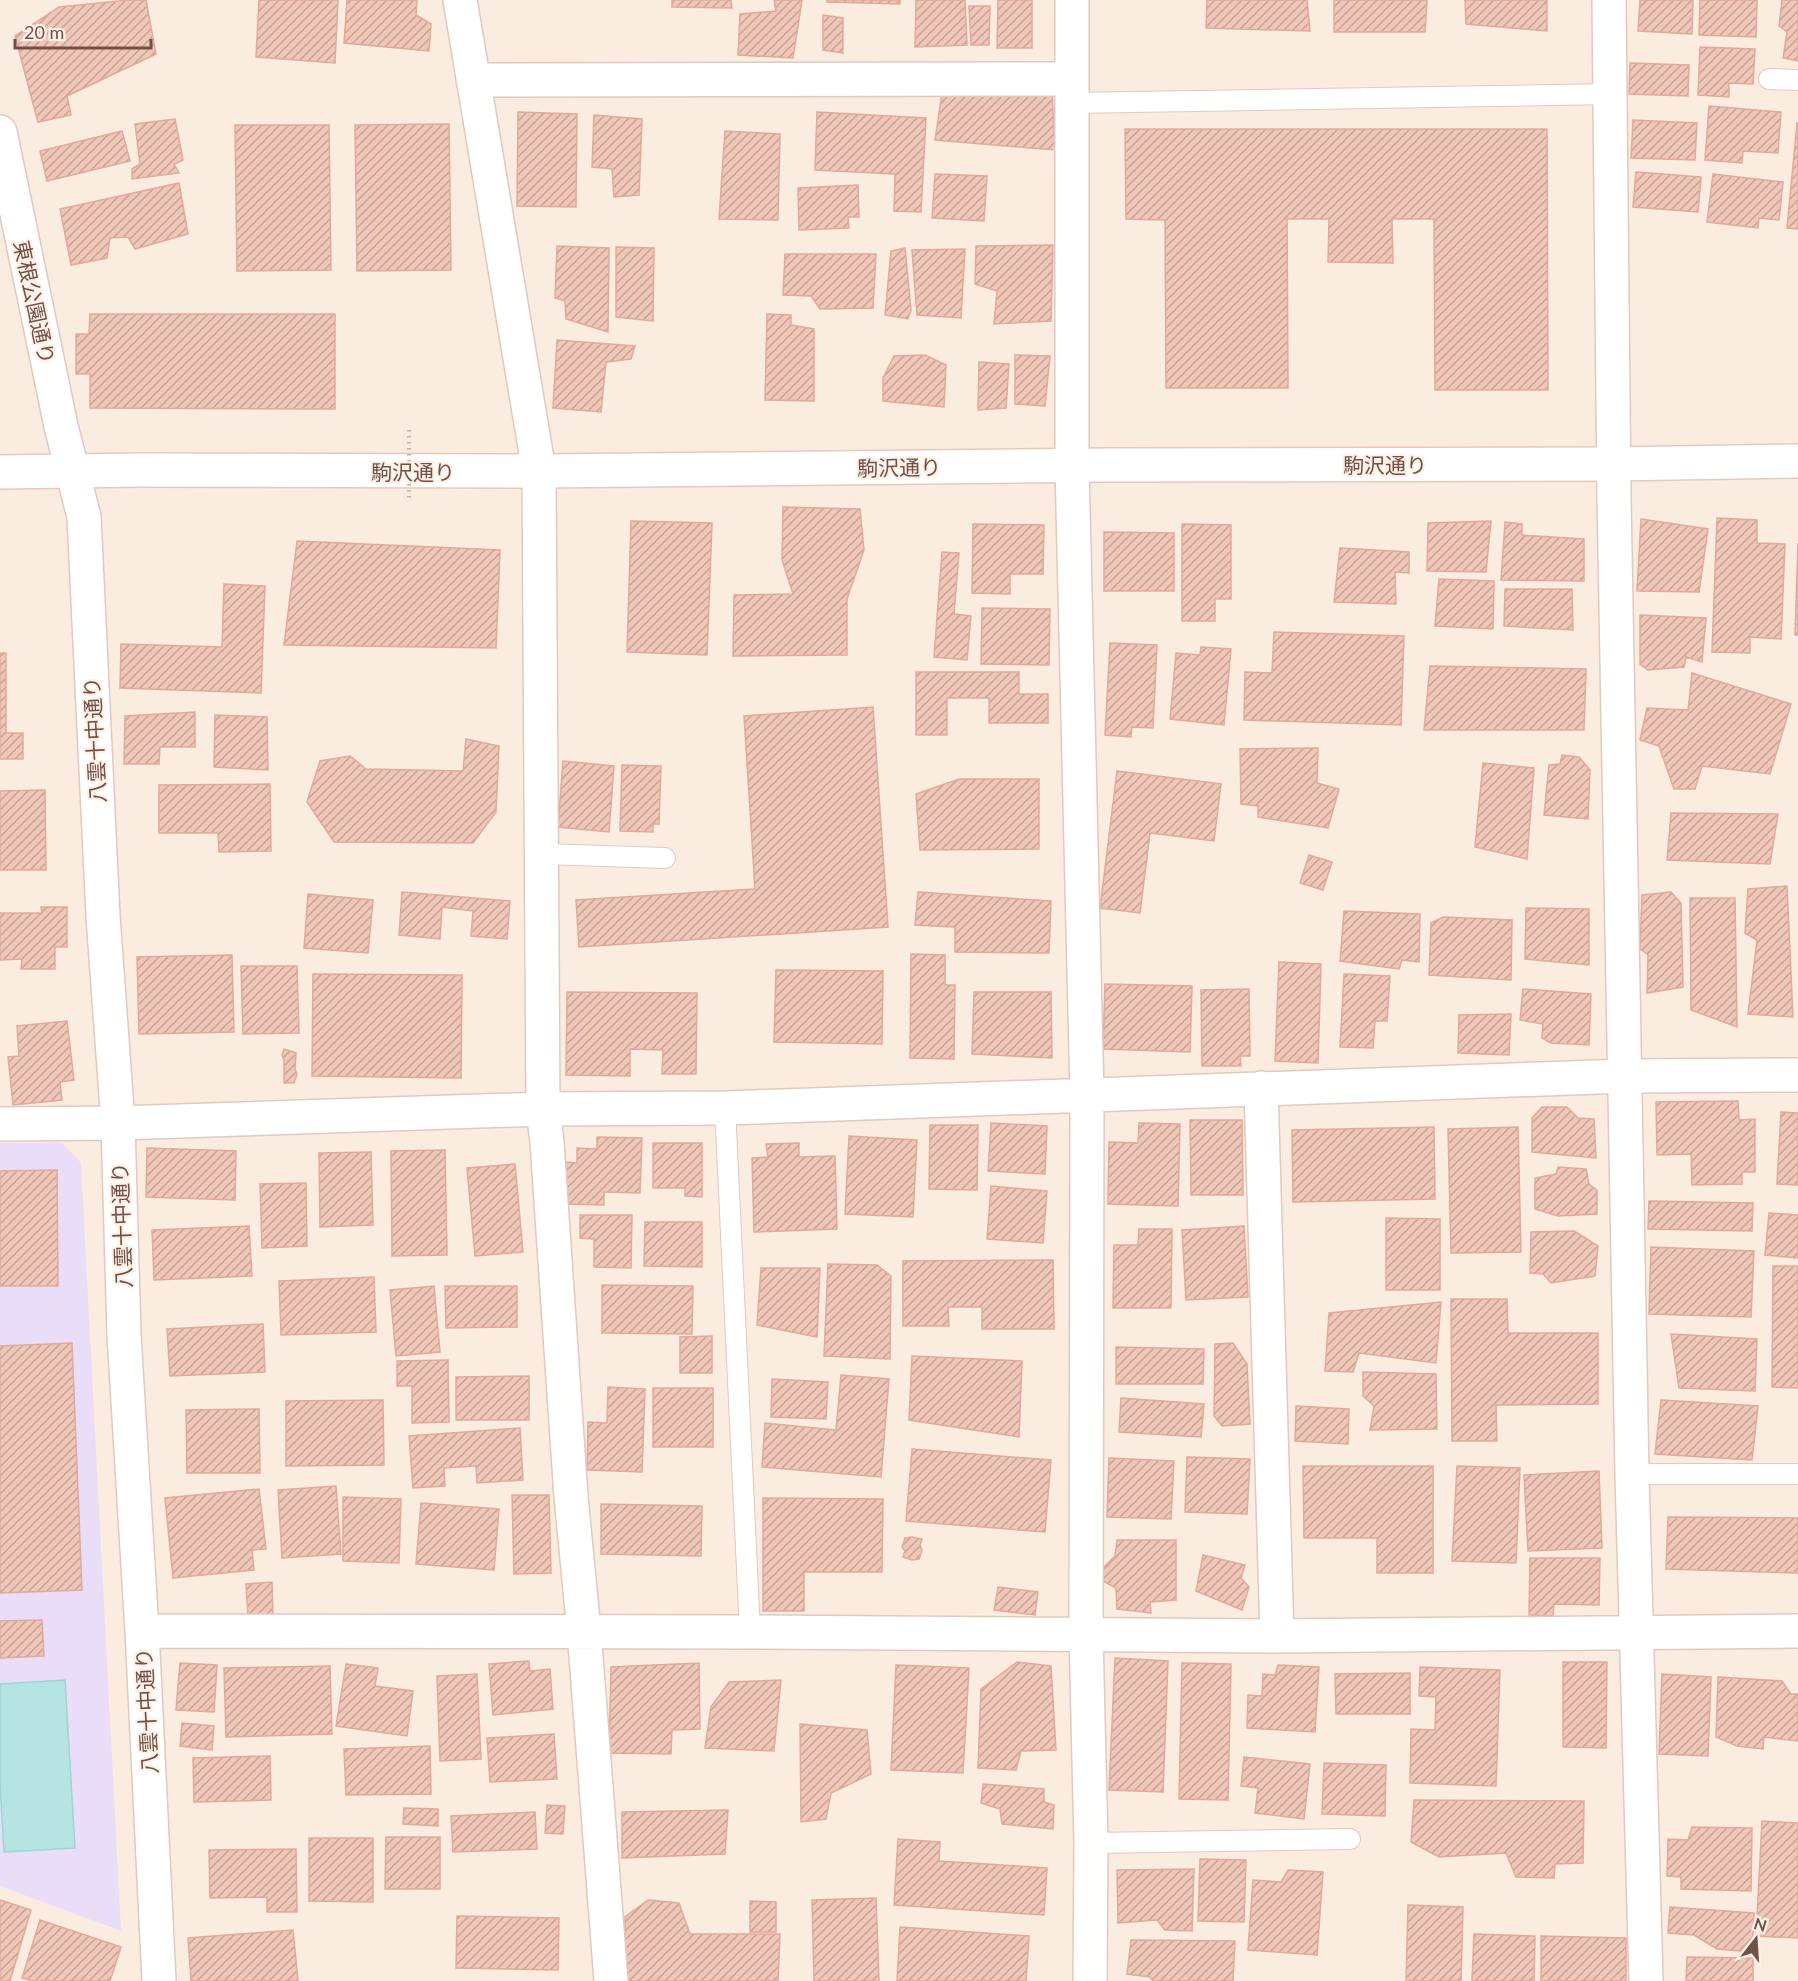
<svg xmlns="http://www.w3.org/2000/svg" width="1798" height="1981" font-family="Lato,'Noto Sans JP',sans-serif">
  <defs>
    <pattern id="building-hatch" width="6" height="6" patternUnits="userSpaceOnUse" patternTransform="scale(1.5)"><rect width="6" height="6" fill="#f0c6b9"/><path d="M-1 1l2-2M0 6l6-6M5 7l2-2" fill="none" stroke="#c7a398"/></pattern>
  </defs>
  <rect width="100%" height="100%" fill="#fbece0"/>
  <path fill="#eaddf7" d="M0,1143H62L81,1163L121,1931L0,1886Z"/>
  <path fill="#b6e4e3" stroke="#9cd5d5" stroke-width="1.5" d="M65,1680L75,1848L4,1852L0,1784V1684Z"/>
  <path fill="url(#building-hatch)" stroke="#e2aa9a" stroke-width="1.5" d="M129,0H146L156,54L67,96L71,115L38,122L15,36L59,7Z
    M259,0H338L335,63L256,57Z
    M347,0H417L416,15L431,24L429,51L344,43Z
    M672,0H731L732,8L672,7Z
    M774,0H802L793,58L738,55L740,14L776,11Z
    M827,0H900V4L827,2Z
    M916,0H965L967,45L915,47Z
    M998,0H1032V48H997Z
    M1207,0H1307L1310,31L1206,28Z
    M1334,0H1427L1425,32H1334Z
    M1465,0H1547V31L1466,24Z
    M1640,0H1693L1692,34L1638,31Z
    M1700,0H1757L1756,37L1699,35Z
    M1782,0H1798V61L1783,58L1787,32L1779,26Z
    M969,6H990L989,45H971Z
    M823,15L843,18V53L823,50Z
    M1700,47L1755,49L1753,84L1729,83V97L1698,95Z
    M1630,63L1689,65L1688,96L1629,94Z
    M1052,90L1055,150L935,140L942,93Z
    M1709,106L1781,112L1778,153L1743,151L1742,163L1705,160Z
    M518,112L577,114L576,207L517,206Z
    M817,112L926,118L921,212L894,211L895,174L815,170Z
    M594,115L642,119L639,195L614,197L612,169L592,167Z
    M175,119L183,160L174,164L179,173L132,179V169L140,164L135,124Z
    M1633,120L1697,123L1695,160L1631,158Z
    M1797,123H1798V229L1787,228Z
    M449,124L451,270L357,271L355,125Z
    M235,125H329L331,270L237,271Z
    M1125,129H1547L1548,390H1435L1434,219H1392L1393,263L1328,262L1329,219H1287L1288,388H1166L1165,220L1126,219Z
    M122,131L130,161L47,181L40,151Z
    M725,131L780,134L778,220L719,219Z
    M1636,172L1701,177L1698,212L1633,207Z
    M935,174L987,176L984,221L932,218Z
    M1713,174L1783,182L1779,220L1759,218L1758,228L1707,222Z
    M179,183L188,234L135,249L128,237L110,238L107,258L71,265L60,209Z
    M858,185L859,217H848L849,228L799,230L798,188Z
    M1053,245L1051,321L994,324L997,291L975,284L976,246Z
    M557,246L609,248L608,332L566,319L565,301L555,298Z
    M616,247L654,248L653,321L616,317Z
    M905,248L911,310L908,319L885,315L891,251Z
    M965,249L961,318L917,315L912,250Z
    M785,254H876L873,308L820,309L811,296L783,295Z
    M90,314H335V409L90,408V374H76V334H89Z
    M767,314L791,315V325L814,329V401L765,400Z
    M557,340L635,346L631,359L606,362L601,412L553,408Z
    M925,355L946,365L944,407L883,401V378L894,356Z
    M1015,355L1050,356L1045,406L1015,404Z
    M979,362L1009,364L1006,408L978,410Z
    M783,507L860,509L864,550L847,599V655L733,656L734,595L793,594L782,560Z
    M1717,518L1757,520V543L1785,544L1781,639L1750,637V653L1712,652Z
    M1641,519L1708,529L1699,592L1637,591Z
    M631,521L712,523L707,655L627,652Z
    M1491,521L1486,572L1427,571L1428,523Z
    M1505,522L1522,524V535L1584,539V581L1501,580Z
    M973,524L1044,525L1043,574H1010V594L972,593Z
    M1182,524L1231,525V599H1215V621H1182Z
    M1104,532L1174,533V591H1104Z
    M297,541L500,550L496,648L284,645Z
    M1798,543V635H1795Z
    M1340,548L1409,552V573L1395,572L1396,604L1334,602Z
    M942,552L959,553L954,614L971,616L967,660L934,657Z
    M1439,579L1494,581L1493,629L1435,626Z
    M224,584L265,586L261,693L120,688L121,644L222,647Z
    M1505,589H1572L1573,630L1504,626Z
    M982,608L1050,609L1049,665L981,664Z
    M1640,615L1706,618L1702,662L1686,657L1684,667L1648,670L1640,664Z
    M1274,632L1404,636L1401,725L1244,720L1245,672L1272,673Z
    M1110,643L1157,645L1153,728L1132,727L1131,737L1105,735Z
    M1201,647L1231,649L1224,725L1170,719L1176,653L1200,655Z
    M0,653H6V733H23V759H0Z
    M1430,666L1586,669L1584,730H1424Z
    M916,672H1019V694H1048V723H989V698H947V735H916Z
    M1692,673L1791,704L1770,774L1702,766L1695,789H1674L1659,746L1640,740L1647,708L1688,710Z
    M873,707L888,927L579,947L576,900L755,889L744,716Z
    M195,712V747H160L159,764H124L125,716Z
    M215,715L267,717L268,770L214,767Z
    M466,739L499,746L496,812L473,843L334,842L307,802L320,761L350,756L366,769L463,771Z
    M1318,748L1317,783L1339,789L1328,828L1258,817V806L1241,804L1240,749Z
    M1562,755L1579,757L1590,770L1588,819L1544,815L1549,765L1560,764Z
    M563,761L614,766L609,832L558,827Z
    M1483,763L1534,768L1527,859L1475,847Z
    M622,765L661,766L659,824H653V832L620,831Z
    M1117,771L1221,784L1214,841L1150,833L1140,913L1100,908Z
    M959,779H1039V849L920,850L916,794Z
    M270,784L271,851L219,852L218,833H159V785Z
    M45,790L46,870H0V791Z
    M1671,813L1778,814L1770,864L1667,860Z
    M1309,855L1332,862L1323,890L1300,883Z
    M1787,886L1793,1017L1748,1014L1757,940L1745,933L1748,889Z
    M402,892L510,901L507,939L471,936L473,911L442,907L440,939L399,935Z
    M918,892L1051,901L1049,953L955,952V927L915,925Z
    M1671,892L1681,903L1683,987L1647,993L1648,955L1640,949L1642,895Z
    M308,894L373,900L368,953L304,948Z
    M1690,898H1735L1737,1027L1691,1010Z
    M41,907H67V947H55V969H21L22,959L0,960V913H42Z
    M1526,908L1589,909V965L1525,959Z
    M1344,911L1420,914L1419,962L1402,960L1399,969L1340,961Z
    M1443,917L1512,920L1511,980L1429,975L1431,923Z
    M911,954L945,955V985H955L954,1059L910,1058Z
    M232,955L234,1032L139,1034L137,957Z
    M1279,962L1321,964L1318,1063L1275,1061Z
    M241,966H297L299,1033L243,1034Z
    M776,970L883,971L882,1044L774,1042Z
    M313,974L462,975L461,1078L312,1076Z
    M1344,974L1390,976L1387,1021H1375L1373,1048L1340,1047Z
    M1105,984L1192,986L1190,1052L1103,1049Z
    M1249,989L1250,1056H1240L1241,1066H1202L1201,990Z
    M1523,989L1591,994L1589,1045L1551,1043L1542,1038L1543,1024L1520,1020Z
    M567,992L697,993L696,1074H662L663,1050L630,1049V1076L566,1075Z
    M974,992H1051L1052,1058L972,1054Z
    M1511,1014L1509,1055L1458,1053L1459,1015Z
    M67,1021L74,1080L60,1082L62,1100L13,1105L8,1057L19,1056L17,1026Z
    M284,1049L296,1053L295,1069L297,1074L294,1083H284V1060L282,1055Z
    M1738,1101L1739,1120L1755,1119V1172H1742V1184L1692,1185L1691,1154L1657,1155L1656,1102Z
    M1542,1107H1567L1578,1118L1594,1119L1596,1158L1532,1152V1118Z
    M1781,1112L1798,1113V1185L1777,1184Z
    M1190,1120H1242L1243,1195H1191Z
    M991,1123L1047,1126L1045,1174L988,1171Z
    M1139,1123L1180,1124L1178,1206L1108,1204L1109,1142L1138,1143Z
    M930,1125H978L977,1190L929,1189Z
    M1434,1127L1435,1199L1293,1202L1292,1130Z
    M1518,1127L1521,1252L1451,1253L1448,1129Z
    M849,1136L917,1140L913,1217L845,1214Z
    M597,1137L642,1138L640,1193L604,1192V1205L565,1204L566,1162L577,1163V1148L597,1149Z
    M653,1143H702V1197L685,1196V1188H653Z
    M799,1143V1157L835,1156L837,1229L754,1232L752,1158L768,1157L766,1144Z
    M147,1148L236,1151L235,1200L146,1197Z
    M445,1150L447,1255L392,1256L391,1151Z
    M371,1152L373,1225L320,1227L319,1153Z
    M515,1164L523,1252L475,1256L467,1168Z
    M1558,1167L1586,1169L1589,1184L1597,1190V1214L1558,1216L1535,1209V1178L1556,1174Z
    M57,1170L58,1286H0V1171Z
    M306,1183L307,1246L262,1248L260,1184Z
    M991,1186L1047,1191L1043,1243L987,1239Z
    M1649,1201L1753,1203L1752,1231L1648,1229Z
    M1769,1213L1798,1215V1258L1765,1255Z
    M580,1215H632L631,1268L594,1267V1239L580,1238Z
    M1386,1218L1440,1219V1290H1386Z
    M645,1222H702V1267L644,1266Z
    M249,1226L252,1276L154,1280L152,1230Z
    M1244,1226L1248,1297L1186,1300L1182,1230Z
    M1139,1229H1172L1171,1308H1113L1114,1245H1138Z
    M1574,1231L1598,1246L1595,1276L1551,1283L1543,1274L1530,1273L1531,1232Z
    M1651,1247L1754,1251L1751,1317L1649,1314Z
    M1053,1260L1054,1329H982V1307H948L949,1326H903V1261Z
    M828,1264L877,1265L891,1276L890,1359L824,1356Z
    M1773,1266H1798V1388L1772,1387Z
    M761,1268H820L817,1337L757,1325Z
    M374,1277L376,1332L281,1335L279,1281Z
    M602,1285L693,1286L692,1334L602,1333Z
    M434,1286L440,1352L396,1356L390,1290Z
    M445,1286H517V1327L446,1328Z
    M1451,1299H1507L1508,1333H1598V1404L1496,1405L1497,1441H1452Z
    M1441,1302L1436,1363L1359,1353L1353,1372L1325,1371L1329,1313Z
    M263,1324L265,1372L170,1376L167,1329Z
    M1671,1334L1757,1339L1755,1391L1679,1388Z
    M712,1336V1373H680V1337Z
    M72,1343L82,1590L0,1593V1346Z
    M1233,1343L1247,1364L1250,1424L1222,1426L1214,1416L1215,1344Z
    M1116,1347L1204,1349L1203,1384H1116Z
    M912,1356L1022,1361L1019,1437L909,1420Z
    M448,1360L449,1422L412,1423V1386H397V1361Z
    M1363,1372L1436,1374L1437,1429L1370,1430L1374,1406L1363,1396Z
    M841,1375L889,1379L881,1477L762,1467L765,1423L836,1430Z
    M529,1376V1420H456V1377Z
    M772,1379L828,1382L826,1419L771,1417Z
    M608,1387L645,1389L642,1472L587,1470L588,1422L607,1423Z
    M653,1388H713V1447H653Z
    M1121,1398L1204,1404L1201,1437L1119,1432Z
    M383,1400L384,1465L286,1466V1401Z
    M1661,1400L1758,1406L1752,1460L1655,1454Z
    M1296,1406L1349,1409L1348,1444L1295,1441Z
    M259,1409L260,1473H187L186,1410Z
    M520,1428L523,1480L477,1483L476,1466L444,1468L445,1486L413,1488L409,1436Z
    M912,1449L1051,1460L1045,1532L906,1521Z
    M1187,1457L1250,1459L1247,1514L1185,1512Z
    M1109,1458L1174,1461L1171,1519L1107,1517Z
    M1303,1466H1433V1573H1377V1538H1304Z
    M1457,1466L1520,1468L1516,1563L1452,1561Z
    M1599,1471L1602,1548L1528,1551L1524,1475Z
    M336,1486L341,1554L282,1558L278,1490Z
    M259,1489L266,1549L252,1550L254,1570L173,1578L165,1498Z
    M512,1495H549L551,1573L514,1574Z
    M343,1497L401,1499L399,1563L343,1561Z
    M763,1498L883,1499L882,1572H804V1611H763Z
    M421,1503L499,1509L494,1570L416,1564Z
    M601,1504L702,1506L701,1556L601,1554Z
    M1668,1517L1798,1518V1573L1666,1569Z
    M912,1537L922,1539L920,1545L922,1550L919,1559L912,1560L903,1557L905,1551L902,1547L905,1538Z
    M1117,1540H1176V1600L1150,1602L1151,1613L1117,1609L1116,1588L1101,1580V1570L1115,1556Z
    M1203,1555L1245,1565L1241,1578L1249,1587L1242,1610L1196,1591Z
    M1530,1558H1600L1599,1605L1554,1604L1553,1616L1529,1615Z
    M272,1582L273,1615L248,1616L246,1584Z
    M998,1587L1038,1592L1035,1615L994,1610Z
    M42,1620L44,1656L0,1658V1621Z
    M1115,1658L1168,1661L1163,1792L1109,1790Z
    M529,1661L530,1671L550,1669L553,1709L493,1715L489,1664Z
    M1017,1662L1051,1666L1056,1750L1021,1751L1016,1770L978,1768L981,1689Z
    M1563,1662H1607L1606,1748L1563,1747Z
    M180,1663L217,1665L214,1712L176,1710Z
    M699,1663L700,1729L672,1730L671,1754L609,1753L611,1667Z
    M1182,1663L1231,1664L1228,1800L1179,1799Z
    M346,1664L378,1668L375,1686L413,1691L407,1736L336,1726Z
    M896,1665L969,1668L963,1773L891,1770Z
    M1278,1665L1319,1667L1315,1732L1247,1728L1248,1695L1262,1696L1263,1674L1275,1675Z
    M330,1666L332,1734L226,1737L224,1668Z
    M1420,1667L1500,1670L1496,1786L1410,1783L1411,1729L1435,1730L1436,1697L1419,1696Z
    M1410,1673V1714H1336L1335,1674Z
    M477,1674L481,1759L440,1761L437,1676Z
    M1662,1674L1711,1677L1708,1756L1659,1754Z
    M1718,1677L1782,1681L1791,1694H1798V1741L1764,1737L1763,1749L1737,1746L1716,1737Z
    M781,1680L774,1751L705,1748L711,1707L729,1682Z
    M182,1723L214,1726L212,1750L180,1746Z
    M800,1724L867,1730L871,1774L831,1793L826,1819L801,1822Z
    M554,1734L557,1779L490,1782L487,1738Z
    M430,1746L431,1794L346,1795L344,1749Z
    M270,1756L271,1800L194,1802L193,1758Z
    M1244,1757L1310,1764L1304,1819L1255,1813L1258,1788L1241,1786Z
    M1324,1763L1386,1765L1385,1816L1322,1814Z
    M983,1784L1044,1789V1802L1054,1805L1053,1829L1002,1824L1000,1809L981,1803Z
    M1414,1800L1584,1801L1583,1863L1555,1864L1554,1878L1516,1877L1506,1853L1439,1857L1411,1842Z
    M547,1805L565,1806L563,1834L545,1833Z
    M404,1808L438,1809V1826L403,1824Z
    M728,1810L725,1854L622,1858V1812Z
    M535,1812L537,1849L453,1852L451,1816Z
    M1762,1821L1798,1823V1938L1756,1936Z
    M1692,1827L1752,1828L1751,1891L1681,1889V1877L1667,1876L1668,1839L1688,1840Z
    M386,1837H440V1889H385Z
    M309,1838H373V1902L309,1901Z
    M898,1839L940,1842L939,1861L1047,1868L1044,1915L894,1905Z
    M296,1849L297,1912H267V1897L210,1898L209,1850Z
    M1200,1859L1246,1860L1244,1922L1198,1921Z
    M1194,1869L1192,1931L1165,1930L1157,1920L1118,1923L1117,1870Z
    M1288,1870L1323,1872L1317,1955L1248,1950L1253,1880L1281,1882Z
    M876,1898L879,1981H814L812,1900Z
    M0,1900L31,1910L10,1981H0Z
    M648,1900L679,1903L690,1934H780L778,1981H625V1917Z
    M750,1901L776,1902V1932H750Z
    M1408,1905L1463,1907L1461,1981H1406Z
    M1670,1907L1754,1913L1752,1952L1717,1949L1694,1935L1668,1933Z
    M457,1916L559,1918L558,1970L456,1968Z
    M40,1920L121,1947L110,1981H33L22,1978Z
    M900,1927L1029,1936L1026,1981H897Z
    M293,1930L298,1981H191L188,1938Z
    M1474,1934L1535,1936L1534,1981H1472Z
    M1541,1936L1626,1938V1981H1541Z
    M1131,1940L1235,1941L1233,1981H1153L1150,1977L1127,1974Z
    M1687,1957L1753,1958V1981H1686Z"/>
  <g fill="none" stroke-linecap="round" stroke-linejoin="round">
    <defs>
      <path id="service" d="M1769,79L1798,80
        M1072,103L1610,94
        M542,854L665,858
        M725,1108L750,1632
        M1632,1474H1798
        M1091,1843L1350,1839"/>
      <path id="minor" d="M460,0L539,471L543,1109L547,1142L571,1497L584,1631L611,1981
        M1072,0V466L1087,1095L1086,1635L1091,1843L1090,1981
        M1609,0L1614,498L1632,1474L1646,1981
        M473,80L1071,79
        M0,132L61,426L84,517L103,916L118,1123L124,1335L142,1631L159,1981
        M1261,1088L1277,1636
        M0,1124L118,1123L543,1109L725,1108L1626,1076L1798,1075
        M142,1631L750,1632L1277,1636L1798,1631"/>
      <path id="secondary" d="M0,472L140,470L539,471L1109,465L1613,464L1798,461"/>
    </defs>
    <use href="#service" stroke="#e1c9c0" stroke-width="22"/>
    <use href="#minor" stroke="#e1c9c0" stroke-width="36"/>
    <use href="#secondary" stroke="#e6c9bd" stroke-width="36"/>
    <use href="#service" stroke="#fff" stroke-width="20"/>
    <use href="#minor" stroke="#fff" stroke-width="33"/>
    <use href="#secondary" stroke="#fff" stroke-width="33"/>
    <path stroke="#d4a99c" stroke-width="4" stroke-dasharray="1.5 4.5" stroke-linecap="butt" d="M409,430V501"/>
  </g>
  <g text-anchor="middle" dominant-baseline="central" stroke-width="4.5" stroke-linejoin="round" paint-order="stroke">
    <g font-size="21" fill="#715048" stroke="#fff1e6">
      <text transform="translate(35 302) rotate(78)">東根公園通り</text>
      <text x="1385" y="464">駒沢通り</text>
      <text transform="translate(899 467) rotate(-1)">駒沢通り</text>
      <text x="413" y="471">駒沢通り</text>
      <text transform="translate(94 740) rotate(-93)">八雲十中通り</text>
      <text transform="translate(121 1225) rotate(-92)">八雲十中通り</text>
      <text transform="translate(146 1711) rotate(-93)">八雲十中通り</text>
    </g>
  </g>
  <g transform="translate(1756 1939) rotate(17)" stroke="#fff1e6" stroke-width="4.5" paint-order="stroke">
  <path d="M0-4.5L10 22L0 15L-10 22Z" fill="#715048"/>
  <text y="-9" font-size="16" font-weight="bold" text-anchor="middle" fill="#715048">N</text>
  </g>
  <path d="M15 39v9h136v-9" fill="none" stroke="#715048" stroke-width="3"/>
  <text x="24" y="39" font-size="18" fill="#715048" stroke="#fff1e6" stroke-width="4.5" paint-order="stroke">20 m</text>
</svg>
